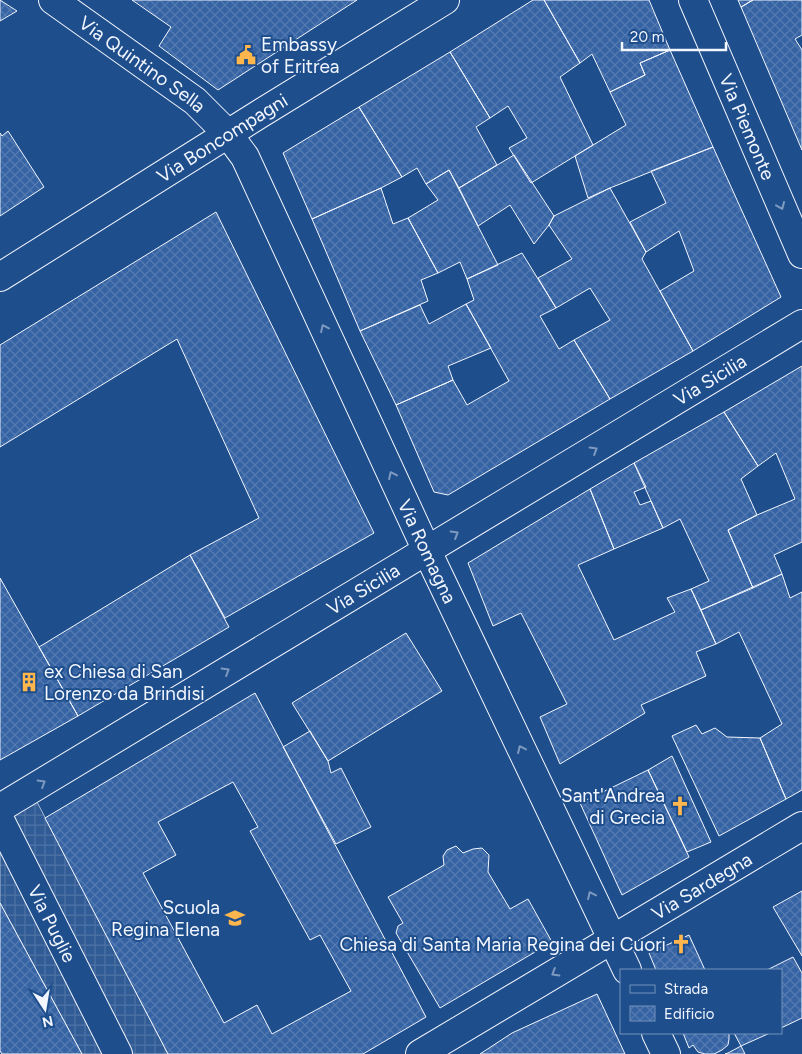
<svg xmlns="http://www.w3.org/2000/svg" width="802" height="1054" font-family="Figtree,sans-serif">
  <defs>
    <pattern id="plaza-grid" width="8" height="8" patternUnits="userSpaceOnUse" patternTransform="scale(1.25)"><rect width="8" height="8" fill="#305b95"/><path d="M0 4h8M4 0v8" fill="none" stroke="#4e73a5"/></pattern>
    <pattern id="building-cross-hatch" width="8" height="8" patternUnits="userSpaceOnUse" patternTransform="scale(1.25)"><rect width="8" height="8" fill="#3563a3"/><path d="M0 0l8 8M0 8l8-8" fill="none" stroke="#537ab1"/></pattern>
  </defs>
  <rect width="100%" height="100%" fill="#1f4e8c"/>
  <path fill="url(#plaza-grid)" stroke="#a8bbd7" d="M37,802L168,1054H82L0,903V824Z"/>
  <path fill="url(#building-cross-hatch)" stroke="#f2f6ff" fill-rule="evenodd" d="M0,0L17,11L0,21Z
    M132,0H357L218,90L159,46L171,27Z
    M544,0L580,63L560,77L593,145L531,183L509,148L527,138L508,106L490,118L450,52L533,0Z
    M544,0H649L670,50L640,63L645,75L610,92L592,54L580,63Z
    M738,0H753L741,7Z
    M753,0H802V35L795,39L802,50V150L741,7Z
    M670,50L713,147L610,188L588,198L575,156L626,125L610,92L645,75L640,63Z
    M450,52L490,118L476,127L497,165L459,188L449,170L426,184L417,168L402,177L359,107Z
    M359,107L402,177L381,188L312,219L283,153Z
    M8,131L44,187L0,216V133L2,136Z
    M713,147L781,297L693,351L660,291L694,271L679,231L646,252L630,222L666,203L651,171Z
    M514,155L554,216L549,225L534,244L510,205L478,226L459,188Z
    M449,170L498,265L467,279L460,262L438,273L408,218L438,200L426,184Z
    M381,188L393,224L408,218L438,273L421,280L428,301L360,331L312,219Z
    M610,188L646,252L642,259L693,351L610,399L574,340L610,320L590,288L556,308L538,278L572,259L549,225L554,216Z
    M216,212L374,533L225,618L190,555L259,518L177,339L0,447V345Z
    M522,253L556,308L540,316L559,349L574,340L610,399L448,495L434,492L396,405L453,380L467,405L509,381L466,304L474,300L467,279Z
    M466,304L491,348L448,366L453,380L396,405L360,331L420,305L429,324Z
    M802,366V542L774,555L782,574L753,588L728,530L757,515L795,499L776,453L758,466L724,412Z
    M724,412L758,466L741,479L757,515L728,530L753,588L701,610L691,589L709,581L680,519L663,528L634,463Z
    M634,463L646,487L634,492L640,505L651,501L663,528L614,549L590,489Z
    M590,489L614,549L578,565L614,640L675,612L667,598L691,589L716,644L696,652L706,676L641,705L645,713L560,764L540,717L567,704L521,613L493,626L468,563Z
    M190,555L229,627L78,716L39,647Z
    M782,574L790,598L802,592V790L786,799L760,738L782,724L739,632L716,644L701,610Z
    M0,578L78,716L0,760Z
    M406,633L442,691L328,761L292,703Z
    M255,693L426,1017L363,1054H168L45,818ZM233,782L258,827L250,831L310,940L320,935L351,991L272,1034L257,1005L224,1023L143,873L176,855L158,822Z
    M696,725L702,734L715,728L727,737L760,738L786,799L719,836L672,736Z
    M310,731L328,761L331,773L341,768L371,827L336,844L283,747Z
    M672,756L711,842L687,852L648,770Z
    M648,770L689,857L622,895L580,803Z
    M456,846L463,853L473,849L482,848L489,855L488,872L510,909L528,899L552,942L440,1008L396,933L398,926L403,923L388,897L444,865L443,856L447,850Z
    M802,891V956L773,907Z
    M0,903L82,1054H2L0,1051Z
    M689,935L705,970H656L649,953Z
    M793,957L802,973V1018L781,1028V970H767Z
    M597,994L625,1054H480L512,1033Z
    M683,1033H729V1039L728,1045L722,1050L714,1054H705L698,1052L693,1045L689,1048Z
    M734,1033H770L741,1046Z
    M741,1046L745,1054H725L728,1053Z"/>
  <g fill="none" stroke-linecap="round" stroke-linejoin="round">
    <defs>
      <g id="minor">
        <path id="s1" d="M53,0L195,101L228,134L245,157L427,551L627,970"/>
        <path id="s2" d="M693,0L802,254"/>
        <path id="s3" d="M0,277L258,115L445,0"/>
        <path id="s4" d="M0,808L802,324"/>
        <path id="s5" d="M0,820L118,1054"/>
        <path d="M656,1033L666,1054"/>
        <path id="s6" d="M420,1054L802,826"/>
      </g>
    </defs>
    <use href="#minor" stroke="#f2f6ff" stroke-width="30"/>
    <use href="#minor" stroke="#1f4e8c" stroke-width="28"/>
  </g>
  <defs><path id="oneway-chevron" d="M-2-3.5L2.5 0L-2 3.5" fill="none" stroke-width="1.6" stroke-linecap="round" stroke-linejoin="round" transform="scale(1.25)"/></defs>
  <g stroke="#7e9ac0">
    <use href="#oneway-chevron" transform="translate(781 206) rotate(67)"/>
    <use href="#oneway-chevron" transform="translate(324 328) rotate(-115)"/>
    <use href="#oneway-chevron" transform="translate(594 450) rotate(-31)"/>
    <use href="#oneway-chevron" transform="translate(392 475) rotate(-115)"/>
    <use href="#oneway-chevron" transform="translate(455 534) rotate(-31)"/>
    <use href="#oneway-chevron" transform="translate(226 671) rotate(-31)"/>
    <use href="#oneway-chevron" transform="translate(521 749) rotate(-115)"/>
    <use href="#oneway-chevron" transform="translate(42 783) rotate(-31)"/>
    <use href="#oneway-chevron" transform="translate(591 895) rotate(-115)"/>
    <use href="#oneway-chevron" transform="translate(555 973) rotate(149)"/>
  </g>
  <defs>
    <symbol id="civic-bare" viewBox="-9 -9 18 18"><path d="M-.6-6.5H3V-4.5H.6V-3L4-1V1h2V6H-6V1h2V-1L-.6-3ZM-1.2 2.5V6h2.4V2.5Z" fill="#ffb74d" stroke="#1f4e8c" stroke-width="2.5" paint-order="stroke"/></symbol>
    <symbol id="building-bare" viewBox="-9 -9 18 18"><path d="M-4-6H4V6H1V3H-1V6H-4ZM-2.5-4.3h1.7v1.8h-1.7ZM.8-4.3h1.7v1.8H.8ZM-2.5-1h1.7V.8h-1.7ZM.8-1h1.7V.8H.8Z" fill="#ffb74d" stroke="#1f4e8c" stroke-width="2.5" paint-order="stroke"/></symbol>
    <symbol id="church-bare" viewBox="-9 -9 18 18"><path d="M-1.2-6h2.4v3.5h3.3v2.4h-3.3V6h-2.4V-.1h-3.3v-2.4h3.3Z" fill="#ffb74d" stroke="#1f4e8c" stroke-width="2.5" paint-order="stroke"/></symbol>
    <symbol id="school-bare" viewBox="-9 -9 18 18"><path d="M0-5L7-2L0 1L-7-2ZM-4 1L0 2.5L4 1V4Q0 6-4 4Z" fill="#ffb74d" stroke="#1f4e8c" stroke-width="2.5" paint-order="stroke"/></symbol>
  </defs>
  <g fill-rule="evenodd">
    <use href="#civic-bare" x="232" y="41" width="28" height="28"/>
    <use href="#building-bare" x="15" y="668" width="28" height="28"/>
    <use href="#church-bare" x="666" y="792" width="28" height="28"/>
    <use href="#school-bare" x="221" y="904" width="28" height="28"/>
    <use href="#church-bare" x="667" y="930" width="28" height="28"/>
  </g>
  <g text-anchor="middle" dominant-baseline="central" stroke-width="4" stroke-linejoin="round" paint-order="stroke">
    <g font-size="19" fill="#f2f6ff" stroke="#1f4e8c" text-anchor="end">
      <text x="261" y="44" text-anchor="start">Embassy<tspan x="261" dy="22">of Eritrea</tspan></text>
      <text x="44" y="671" text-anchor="start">ex Chiesa di San<tspan x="44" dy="22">Lorenzo da Brindisi</tspan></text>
      <text x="665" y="795">Sant'Andrea<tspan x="665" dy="22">di Grecia</tspan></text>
      <text x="220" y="907">Scuola<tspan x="220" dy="22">Regina Elena</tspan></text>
      <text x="666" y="944">Chiesa di Santa Maria Regina dei Cuori</text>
    </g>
    <g font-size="19" fill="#f2f6ff" stroke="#1f4e8c">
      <text stroke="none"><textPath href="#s1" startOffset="110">Via Quintino Sella</textPath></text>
      <text stroke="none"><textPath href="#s2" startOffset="138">Via Piemonte</textPath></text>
      <text stroke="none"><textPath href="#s3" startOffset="262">Via Boncompagni</textPath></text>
      <text stroke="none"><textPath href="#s4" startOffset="829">Via Sicilia</textPath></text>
      <text stroke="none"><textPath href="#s1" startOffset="684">Via Romagna</textPath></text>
      <text stroke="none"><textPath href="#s4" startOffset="424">Via Sicilia</textPath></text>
      <text stroke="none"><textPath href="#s6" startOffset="328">Via Sardegna</textPath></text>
      <text stroke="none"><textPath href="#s5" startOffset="116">Via Puglie</textPath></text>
    </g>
  </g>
  <rect x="620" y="969" width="162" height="65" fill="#1f4e8c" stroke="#7391ba"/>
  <rect x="630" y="985" width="25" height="8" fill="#1f4e8c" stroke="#7391ba"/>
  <text x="664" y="994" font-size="15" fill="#f2f6ff">Strada</text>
  <rect x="630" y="1006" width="25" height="15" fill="url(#building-cross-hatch)" stroke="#7391ba"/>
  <text x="664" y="1019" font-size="15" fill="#f2f6ff">Edificio</text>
  <g transform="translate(45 1009) rotate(168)" stroke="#1f4e8c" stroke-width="4" paint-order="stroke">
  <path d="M0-4L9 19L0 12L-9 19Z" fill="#f2f6ff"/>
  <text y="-8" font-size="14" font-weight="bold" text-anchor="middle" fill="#f2f6ff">N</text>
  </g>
  <path d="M622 42v8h104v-8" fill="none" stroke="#f2f6ff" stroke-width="2.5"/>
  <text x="630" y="42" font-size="15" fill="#f2f6ff" stroke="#1f4e8c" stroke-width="4" paint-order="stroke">20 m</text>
</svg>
